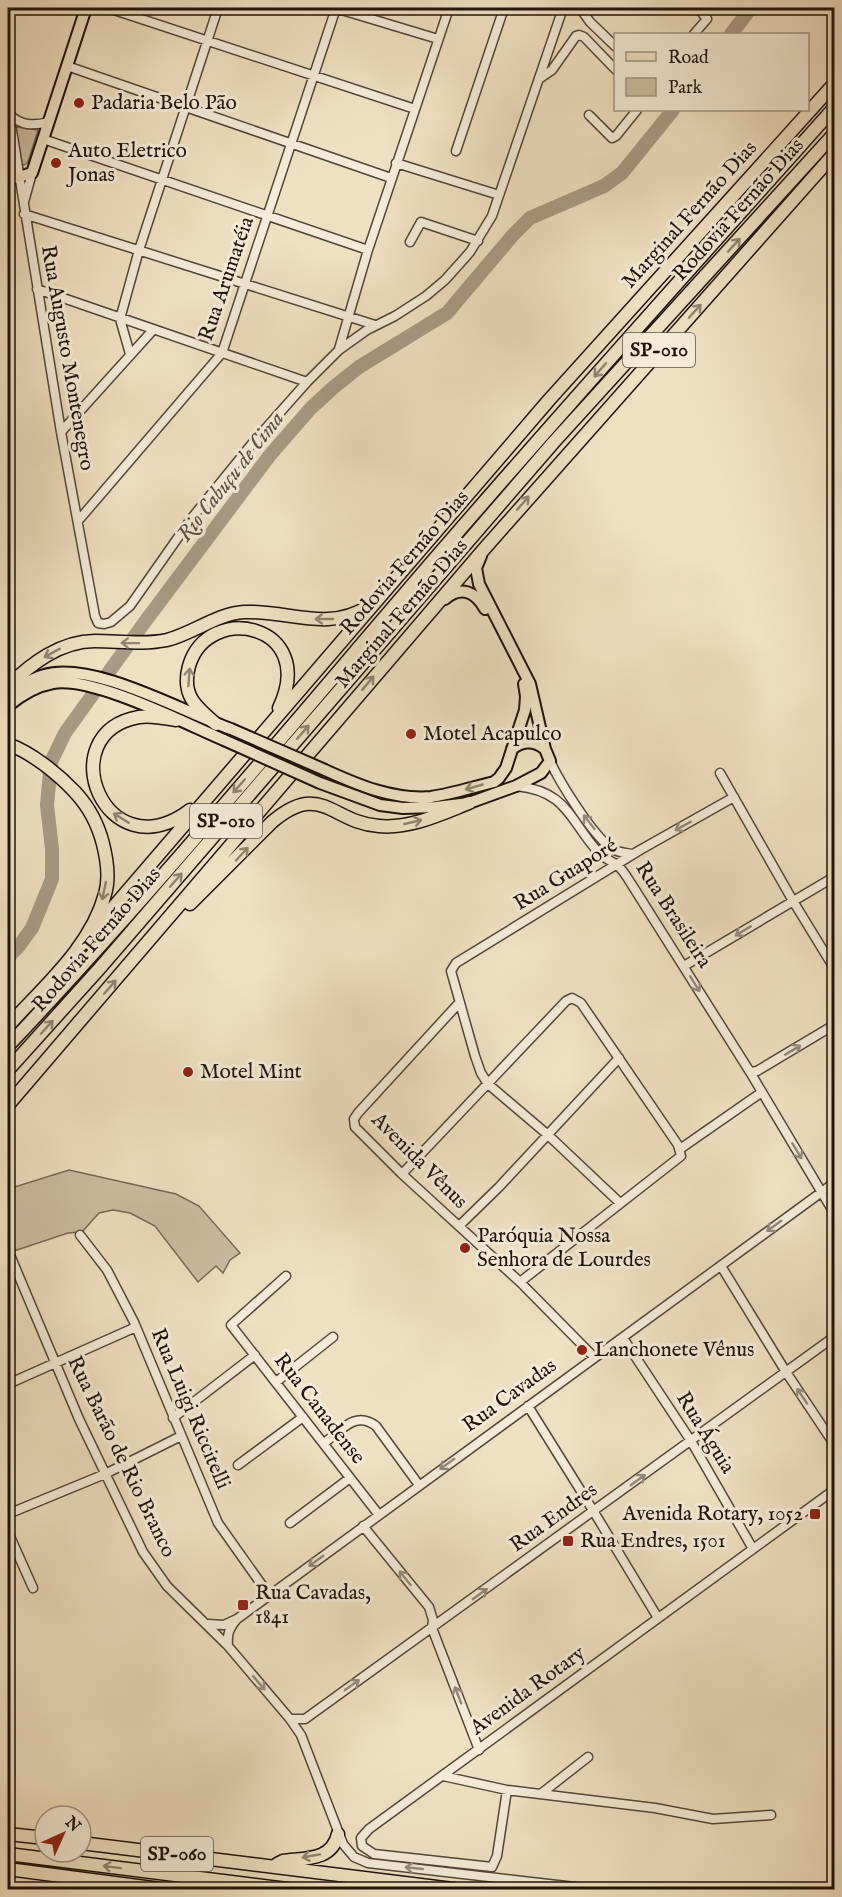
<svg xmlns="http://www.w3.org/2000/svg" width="842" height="1897" font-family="'IM FELL English',serif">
  <rect width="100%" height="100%" fill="#efe0c2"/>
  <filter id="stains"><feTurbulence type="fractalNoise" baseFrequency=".00333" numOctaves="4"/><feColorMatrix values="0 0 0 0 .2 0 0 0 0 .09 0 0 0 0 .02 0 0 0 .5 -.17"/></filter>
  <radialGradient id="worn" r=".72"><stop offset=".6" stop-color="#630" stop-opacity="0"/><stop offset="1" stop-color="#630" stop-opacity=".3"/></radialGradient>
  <path fill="#ccbda3" stroke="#766857" stroke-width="1.5" d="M16,127L38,130L28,162L24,165L19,163Z
    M69,1170L176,1194L199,1206L240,1253L230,1260L223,1273L216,1266L198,1282L155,1226L130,1213L113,1210L99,1213L82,1232L68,1233L8,1253V1189Z"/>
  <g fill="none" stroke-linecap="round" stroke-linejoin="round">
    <path stroke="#a89a84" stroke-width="14" d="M731,34L751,8
      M8,957L19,946L32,928L52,879V849L47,805L51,762L65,733L147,619L270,455L311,408L334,387L359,367L447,313L513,235L530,218L604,186L622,173L673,110"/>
    <defs>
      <path id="minor" d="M108,8L415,109
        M335,8L438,39
        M580,8L590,22L616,47
        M694,34L707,19L698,8
        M67,66L391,178
        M539,79L552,70L576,36L579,35L584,37L616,70
        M8,106L61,432L95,616L98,623L104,624L111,622L130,606L191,519L251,445L307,382L339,350L367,330L395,316L426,296L445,280L470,252L492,216L563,8
        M9,114C21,126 33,126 49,122
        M589,115L612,138L616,136L637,110
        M43,139L368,250
        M456,151L504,8
        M396,163L499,195
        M24,202L32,173
        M24,214L375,325
        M410,242L421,222L478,241
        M37,289L307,382
        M339,349L368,250L449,8
        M130,354L120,319L139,250L218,8
        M61,432L153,330
        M78,521L222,353L336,8
        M550,761C560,783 592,834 611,848C618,853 625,853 633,854
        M720,773L793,901L834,968
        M516,786C568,791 569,820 599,853C605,859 612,861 618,866C624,871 628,879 632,885L750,1072L834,1213
        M684,966L834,877
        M459,1003L358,1113L354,1119L355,1127L402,1174L520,1282L594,1357
        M750,1072L757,1071L834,1025
        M680,1149L762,1092
        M402,1174L566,1001L572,998L581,1003L678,1145L681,1156L520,1282
        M620,1203L548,1135L488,1084L481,1073L475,1056L451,971L456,963L640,850L734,797
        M459,1226L499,1187L619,1058
        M80,1235L107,1270L134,1322L218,1523L269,1595
        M10,1255L79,1419L143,1552L167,1586L228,1646L290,1719L301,1735L343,1844L354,1857L368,1863L601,1890
        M721,1266L786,1372L834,1444
        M286,1276L231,1325L379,1515
        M623,1338L691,1441L753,1549
        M276,1382L333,1337
        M8,1384L136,1327
        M528,1406L594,1512L658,1618
        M173,1418L255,1355
        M324,1443C341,1431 355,1410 376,1426L419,1485
        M238,1465L303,1417
        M8,1514L105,1474L181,1436
        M290,1523L350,1478
        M363,1526L429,1607L433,1620L432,1628L479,1750
        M8,1532L33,1588
        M208,1624L224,1625L237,1619L834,1183
        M228,1646C227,1634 229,1629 236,1620
        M290,1719H305L834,1337
        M443,1776L507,1790L655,1808L713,1819L771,1815
        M507,1790L497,1856L492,1867L374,1854L362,1846L361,1838L369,1829L834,1490
        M542,1793L588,1757"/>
      <path id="major" d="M8,180L32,173L86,8
        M445,599C461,585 476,592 485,609
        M8,694C19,687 31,678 44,675C94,661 181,711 231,729
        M8,706C21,695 36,686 53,683C93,676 184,723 224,740
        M512,749C523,740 534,740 545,749
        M325,770C358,785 393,800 431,797C452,794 473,787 494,782L499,778L506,768L525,710L526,696L524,684
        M320,783L380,805L403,808L436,807L469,803L516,786L541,773L550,761L545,749L530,684L479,584L476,568L481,556"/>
      <path id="highway" d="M8,686C31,664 60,641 95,641C119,641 143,645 167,640C194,633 216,614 244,612C289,610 327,633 369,606
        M176,720C164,718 151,715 139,717C49,733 105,874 190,810
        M216,724C196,707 181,695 189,666C208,601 319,624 279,708
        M8,744C32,753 57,773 75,792C89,807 98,824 103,844C107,860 110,878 105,894C91,947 43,987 8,1026
        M190,904L272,822C321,780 332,823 379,826C410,829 441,814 469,803
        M81,945L549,400L834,84
        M8,1046C157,888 296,720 438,555C568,404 702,256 834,108
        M8,1070L99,969L553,443L834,134
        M8,1105L485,548L834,154
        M8,1834L45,1838
        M81,1843L461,1890
        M8,1854L295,1890
        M277,1864L283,1861C305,1858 332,1861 338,1834
        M8,1869L168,1890"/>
    </defs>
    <use href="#minor" stroke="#534639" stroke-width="11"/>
    <use href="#major" stroke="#1f130b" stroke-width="14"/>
    <use href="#highway" stroke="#1f130b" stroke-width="15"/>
    <use href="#minor" stroke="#f5ebd7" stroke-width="8"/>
    <use href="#major" stroke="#efe0c2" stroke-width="10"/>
    <use href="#highway" stroke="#efe0c2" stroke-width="12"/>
    <defs>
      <path id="major-bridge" d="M231,729L325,770
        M224,740L320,783"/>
    </defs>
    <use href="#major-bridge" stroke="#1f130b" stroke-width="14" stroke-linecap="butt"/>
    <use href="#major-bridge" stroke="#efe0c2" stroke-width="10"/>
  </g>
  <defs><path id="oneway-shaft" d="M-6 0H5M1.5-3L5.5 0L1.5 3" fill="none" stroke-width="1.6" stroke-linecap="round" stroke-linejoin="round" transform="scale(1.5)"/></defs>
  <g stroke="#918470">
    <use href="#oneway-shaft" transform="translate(734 245) rotate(-48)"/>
    <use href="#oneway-shaft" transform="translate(695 311) rotate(-48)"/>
    <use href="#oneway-shaft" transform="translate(600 370) rotate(131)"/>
    <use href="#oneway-shaft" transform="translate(523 503) rotate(-49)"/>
    <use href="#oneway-shaft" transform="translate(324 619) rotate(-180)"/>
    <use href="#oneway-shaft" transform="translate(130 643) rotate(-179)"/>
    <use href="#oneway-shaft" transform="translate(52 653) rotate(151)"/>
    <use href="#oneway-shaft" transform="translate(189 677) rotate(-86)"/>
    <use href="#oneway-shaft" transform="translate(368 683) rotate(-50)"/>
    <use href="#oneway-shaft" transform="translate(303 732) rotate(-49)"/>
    <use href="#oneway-shaft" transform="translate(239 786) rotate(131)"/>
    <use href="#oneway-shaft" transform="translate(474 787) rotate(164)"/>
    <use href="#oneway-shaft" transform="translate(121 818) rotate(-148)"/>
    <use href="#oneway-shaft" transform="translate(413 822) rotate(-13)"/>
    <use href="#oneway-shaft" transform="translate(242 854) rotate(-47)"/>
    <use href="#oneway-shaft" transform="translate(176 880) rotate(-49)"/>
    <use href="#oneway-shaft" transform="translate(104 891) rotate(102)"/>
    <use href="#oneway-shaft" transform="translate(110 987) rotate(-49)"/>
    <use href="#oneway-shaft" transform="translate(47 1027) rotate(-48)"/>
    <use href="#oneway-shaft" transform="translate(311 1856) rotate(170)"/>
    <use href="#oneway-shaft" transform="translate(112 1867) rotate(-173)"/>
  </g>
  <g stroke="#958a7b">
    <use href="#oneway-shaft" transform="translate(589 822) rotate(-128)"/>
    <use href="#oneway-shaft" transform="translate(683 826) rotate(151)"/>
    <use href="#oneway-shaft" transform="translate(743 931) rotate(149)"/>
    <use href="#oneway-shaft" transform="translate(695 984) rotate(58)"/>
    <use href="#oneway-shaft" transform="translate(793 1050) rotate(-31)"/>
    <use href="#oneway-shaft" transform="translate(797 1151) rotate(59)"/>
    <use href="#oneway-shaft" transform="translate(774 1226) rotate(144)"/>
    <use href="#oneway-shaft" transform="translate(802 1396) rotate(-124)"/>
    <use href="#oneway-shaft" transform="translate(447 1464) rotate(144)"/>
    <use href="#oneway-shaft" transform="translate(638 1480) rotate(-36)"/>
    <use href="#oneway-shaft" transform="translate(316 1561) rotate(144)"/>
    <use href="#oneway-shaft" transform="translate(405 1578) rotate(-129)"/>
    <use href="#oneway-shaft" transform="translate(480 1594) rotate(-36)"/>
    <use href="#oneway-shaft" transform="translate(259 1683) rotate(50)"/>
    <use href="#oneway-shaft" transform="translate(352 1685) rotate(-36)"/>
    <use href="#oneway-shaft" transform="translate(458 1695) rotate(-111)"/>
    <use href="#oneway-shaft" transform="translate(414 1868) rotate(-174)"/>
  </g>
  <g fill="#8f2418" stroke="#f5ebd7" stroke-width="2">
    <circle cx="79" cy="103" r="6"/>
    <circle cx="56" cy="163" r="6"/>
    <circle cx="411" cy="734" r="6"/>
    <circle cx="188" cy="1072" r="6"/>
    <circle cx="465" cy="1248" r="6"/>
    <circle cx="582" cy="1350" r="6"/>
    <rect x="809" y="1508" width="12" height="12" rx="3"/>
    <rect x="562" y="1535" width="12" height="12" rx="3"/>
    <rect x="237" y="1599" width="12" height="12" rx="3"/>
  </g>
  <g text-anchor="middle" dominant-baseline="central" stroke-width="6" stroke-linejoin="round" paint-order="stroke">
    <g fill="#f5ebd7" stroke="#5f5448" stroke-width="1.5">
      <rect x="623" y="333" width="72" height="34" rx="4.5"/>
      <rect x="190" y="804" width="72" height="34" rx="4.5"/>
      <rect x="141" y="1837" width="72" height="34" rx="4.5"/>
    </g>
    <g font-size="20" font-weight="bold" fill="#1f130b">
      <text x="659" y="350">SP-010</text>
      <text x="226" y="821">SP-010</text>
      <text x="177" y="1854">SP-060</text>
    </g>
    <g font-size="21" fill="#1f130b" stroke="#f5ebd7" text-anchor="start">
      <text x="91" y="103">Padaria Belo Pão</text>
      <text x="68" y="151">Auto Eletrico<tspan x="68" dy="24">Jonas</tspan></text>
      <text x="423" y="734">Motel Acapulco</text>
      <text x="200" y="1072">Motel Mint</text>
      <text x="477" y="1236">Paróquia Nossa<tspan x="477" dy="24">Senhora de Lourdes</tspan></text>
      <text x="594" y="1350">Lanchonete Vênus</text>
      <text x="803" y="1514" text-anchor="end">Avenida Rotary, 1052</text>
      <text x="580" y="1541">Rua Endres, 1501</text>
      <text x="255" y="1593">Rua Cavadas,<tspan x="255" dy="24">1841</tspan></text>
    </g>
    <g font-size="21" fill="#1f130b" stroke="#f5ebd7">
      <text transform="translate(739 210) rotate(-48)">Rodovia Fernão Dias</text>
      <text transform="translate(690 215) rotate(-48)">Marginal Fernão Dias</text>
      <text transform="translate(227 279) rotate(-71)">Rua Arumatéia</text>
      <text transform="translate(67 358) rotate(80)">Rua Augusto Montenegro</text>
      <text transform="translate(405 563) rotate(-49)">Rodovia Fernão Dias</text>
      <text transform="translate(402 614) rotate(-49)">Marginal Fernão Dias</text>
      <text transform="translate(566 875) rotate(-32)">Rua Guaporé</text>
      <text transform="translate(673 915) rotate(57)">Rua Brasileira</text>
      <text transform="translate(97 940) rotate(-49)">Rodovia Fernão Dias</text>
      <text transform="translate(419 1161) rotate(45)">Avenida Vênus</text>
      <text transform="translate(510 1396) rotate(-36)">Rua Cavadas</text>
      <text transform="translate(190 1409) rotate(67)">Rua Luigi Riccitelli</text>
      <text transform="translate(319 1409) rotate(52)">Rua Canadense</text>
      <text transform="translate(705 1433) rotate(58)">Rua Águia</text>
      <text transform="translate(121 1457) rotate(64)">Rua Barão de Rio Branco</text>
      <text transform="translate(554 1518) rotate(-36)">Rua Endres</text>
      <text transform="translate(528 1691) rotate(-36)">Avenida Rotary</text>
    </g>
    <g font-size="22" font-style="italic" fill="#5d5041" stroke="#f5ebd7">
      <text transform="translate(231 477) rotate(-52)">Rio Cabuçu de Cima</text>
    </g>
  </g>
  <rect width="842" height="1897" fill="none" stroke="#efe0c2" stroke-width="30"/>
  <rect x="9" y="9" width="824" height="1879" fill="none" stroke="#1f130b" stroke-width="3"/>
  <rect x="15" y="15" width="812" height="1867" fill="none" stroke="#1f130b" stroke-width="1.5"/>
  <rect x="614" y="33" width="195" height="78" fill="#f5ebd7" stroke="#9f9585" stroke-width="1.5"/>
  <rect x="626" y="52" width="30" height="9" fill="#efe0c2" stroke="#9f9585" stroke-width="1.5"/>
  <text x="668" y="63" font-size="18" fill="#1f130b">Road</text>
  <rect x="626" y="78" width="30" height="18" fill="#ccbda3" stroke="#9f9585" stroke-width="1.5"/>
  <text x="668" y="93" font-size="18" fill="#1f130b">Park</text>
  <g transform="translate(63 1834) rotate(45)"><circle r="28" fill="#f5ebd7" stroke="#9f9585" stroke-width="1.5"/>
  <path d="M0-4.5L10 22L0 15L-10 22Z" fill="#8f2418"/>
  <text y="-9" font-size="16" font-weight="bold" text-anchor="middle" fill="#1f130b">N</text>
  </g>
  <rect width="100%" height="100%" filter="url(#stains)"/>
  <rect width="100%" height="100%" fill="url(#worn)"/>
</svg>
